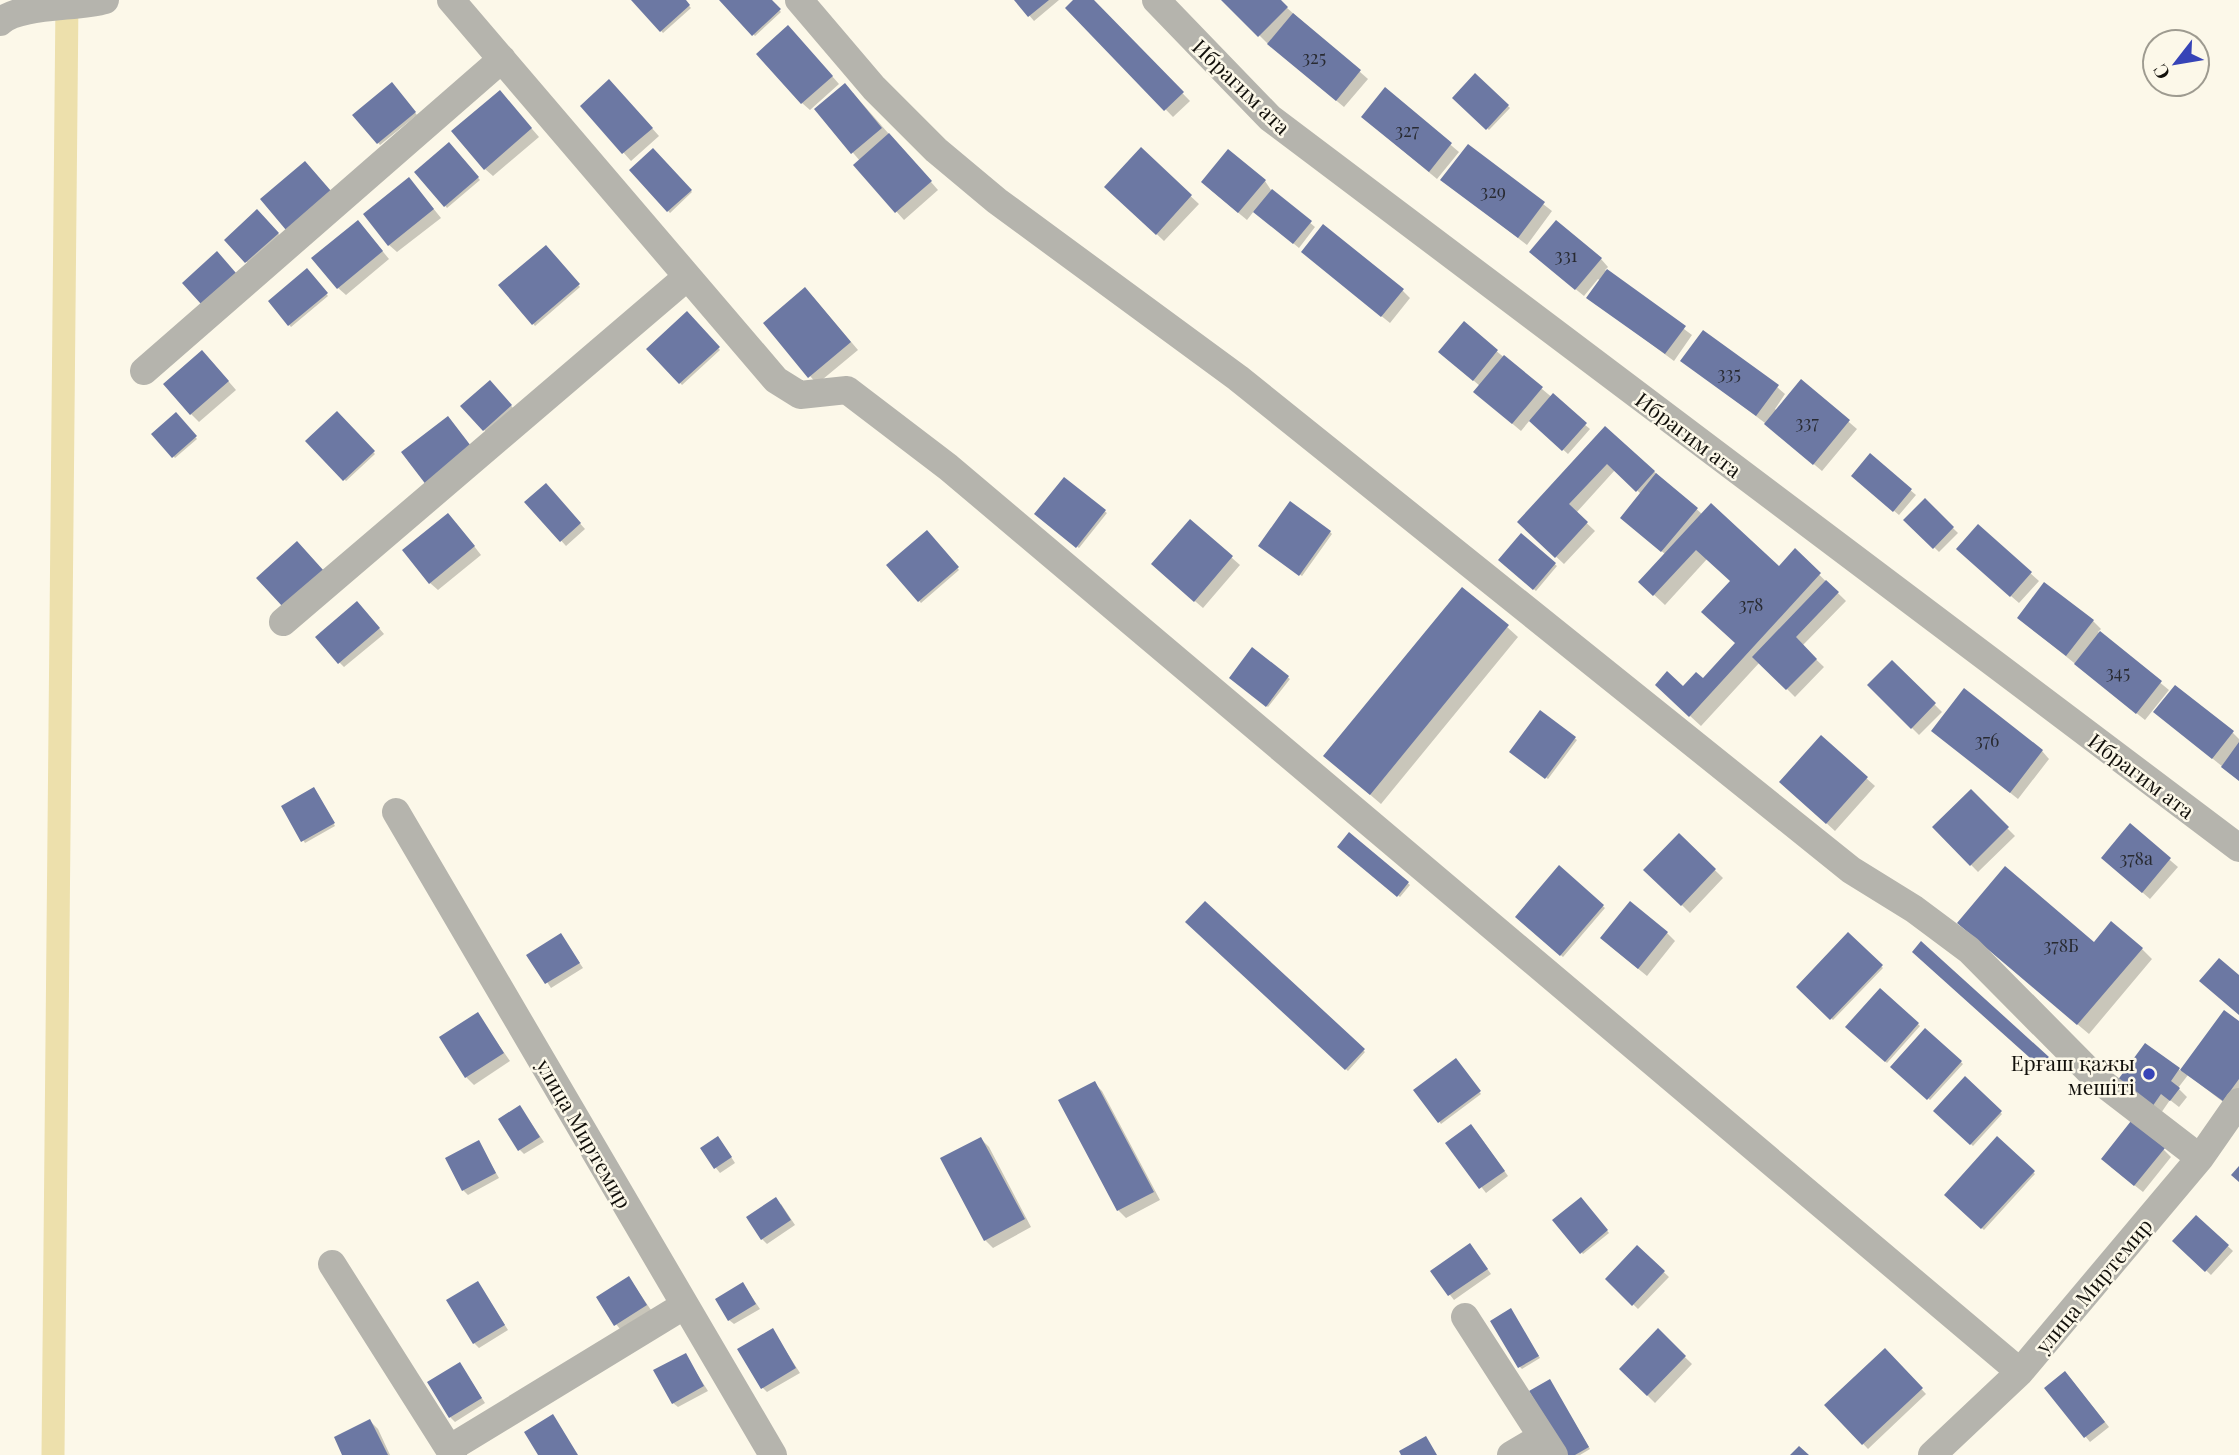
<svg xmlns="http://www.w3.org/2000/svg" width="2239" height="1455" font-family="'Playfair Display',serif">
  <rect width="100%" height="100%" fill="#fcf8e9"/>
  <path fill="#0003" d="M633,0H684L691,8L663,33Z
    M721,0H770L781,12L755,36Z
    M1016,0H1059L1034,21Z
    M1075,0H1092L1190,101L1173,117L1067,8Z
    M1224,0H1278L1368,79L1344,107L1267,43Z
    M796,35L839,84L810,110L802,103Z
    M1476,76L1510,108L1489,130L1455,98Z
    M392,85L417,115L380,145L355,115Z
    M617,89L659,136L631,161L582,106Z
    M1386,90L1459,152L1437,179L1371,124Z
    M853,93L938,190L904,220L855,165L860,161L816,109Z
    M507,100L539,137L493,176L485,169Z
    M449,144L480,180L447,208L417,172Z
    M1468,146L1552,211L1527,245L1443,180Z
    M653,150L692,192L670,213L631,170Z
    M1141,150L1199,204L1164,241L1107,187Z
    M1265,181L1271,190L1315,227L1299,248L1254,211L1247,220L1211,190Z
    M416,187L441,218L397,252L389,245Z
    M257,211L283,239L251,267L226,240Z
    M365,230L389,259L346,295L338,288Z
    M546,247L580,287L535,326L500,285Z
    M1311,259L1403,291L1410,298L1390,323Z
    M1539,259H1601L1608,267L1605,270L1692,335L1674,361L1589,298L1601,281L1598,279L1584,296Z
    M307,271L328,296L291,327L270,302Z
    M813,297L858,350L817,384L810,376Z
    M687,314L720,350L682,385L649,349Z
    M1464,324L1590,429L1568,454L1530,420L1521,431L1483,399L1480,386L1446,357Z
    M210,360L236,390L199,422L191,414Z
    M1683,361L1777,387L1785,394L1775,409L1777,411L1801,381L1857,429L1822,471L1765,423Z
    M490,382L513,408L486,432L463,406Z
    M337,414L375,454L346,481L308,441Z
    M175,415L197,439L175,458L154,434Z
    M1605,428L1702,514L1779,568L1795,551L1846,601L1802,646L1824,667L1795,697L1760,662L1701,726L1667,695L1703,681L1737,644L1732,581L1707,559L1665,605L1651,592L1665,554L1630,525L1641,494L1615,470L1576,513L1595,531L1564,564L1527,530Z
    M1870,456L1916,495L1899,515L1858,481Z
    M1065,479L1107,513L1079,548L1037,514Z
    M550,490L585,529L566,546L527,502Z
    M1925,501L1958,533L1939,552L1906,520Z
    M1190,521L1240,565L1203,608L1161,572Z
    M456,523L481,555L438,590L430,583Z
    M1978,527L2039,581L2019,603L1966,557Z
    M927,532L959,570L921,603L889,565Z
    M1330,532L1332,534L1302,576L1262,548Z
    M1521,535L1557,566L1536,591L1500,560Z
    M362,608L384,634L344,667L339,662Z
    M2093,621L2101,629L2098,632L2169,690L2145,720L2027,625Z
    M1507,627L1518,637L1381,804L1325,756Z
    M1253,650L1290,679L1268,707L1231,677Z
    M1892,662L1942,712L1919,735L1869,685Z
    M2155,712L2233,733L2239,739V780Z
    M1541,713L1577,740L1548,779L1511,751Z
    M1933,731L2042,751L2049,759L2018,799Z
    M1821,738L1875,786L1835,831L1790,790Z
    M316,791L335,826L305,843L283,807Z
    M1971,792L2015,836L1978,872L1935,828Z
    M2130,826L2178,867L2150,899L2111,865Z
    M1349,834L1410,885L1400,897L1339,847Z
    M1679,835L1723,878L1690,913L1646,870Z
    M1559,868L1605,908L1563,957L1517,917Z
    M1205,903L1365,1052L1348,1071L1187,922Z
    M1667,933L1675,941L1647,976L1610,946Z
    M1970,934L2142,949L2152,959L2089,1034Z
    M561,935L583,968L551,988L529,955Z
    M1848,935L1883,968L1833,1020L1798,987Z
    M1921,944L2050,1060L2043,1068L1914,952Z
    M1880,990L1920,1026L1887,1063L1848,1027Z
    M2224,1012L2239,1023V1097L2231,1108L2188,1075L2178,1088L2187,1097L2179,1107L2170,1100L2161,1113L2127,1089L2145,1045L2181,1071Z
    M477,1014L510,1061L474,1085L466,1077Z
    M1925,1030L1963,1064L1930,1100L1892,1067Z
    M1456,1061L1481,1094L1441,1124L1416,1091Z
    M1965,1079L2002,1114L1973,1146L1935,1111Z
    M1094,1083L1102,1091L1160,1200L1126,1218L1118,1210Z
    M520,1107L544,1142L524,1154L520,1150Z
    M1476,1131L1508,1176L1486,1193L1448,1144Z
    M981,1139L989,1147L1031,1227L993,1248L985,1240Z
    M1997,1139L2035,1174L1984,1230L1946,1195Z
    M478,1142L499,1178L468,1195L463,1190Z
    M722,1143L735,1163L720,1173L716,1168Z
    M2163,1149L2171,1157L2143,1192L2111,1167Z
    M1581,1199L1609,1233L1583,1254L1555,1221Z
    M781,1204L795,1225L767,1244L762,1239Z
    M2197,1217L2233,1251L2211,1275L2175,1241Z
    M1637,1247L1669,1277L1638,1309L1607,1279Z
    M1474,1250L1491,1274L1454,1300L1432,1272Z
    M629,1278L651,1310L620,1329L616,1324Z
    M478,1283L508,1330L479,1348L474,1343Z
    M743,1284L760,1309L734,1324L729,1320Z
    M1512,1313L1540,1358L1522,1369L1520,1367Z
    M773,1331L800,1373L767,1392L762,1387Z
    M1658,1331L1692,1364L1655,1403L1621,1369Z
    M1885,1350L1926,1394L1868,1449L1826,1405Z
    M685,1355L708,1391L678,1407L673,1403Z
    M460,1364L485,1403L455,1422L450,1417Z
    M2070,1378L2109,1427L2090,1442L2046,1388Z
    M1551,1383L1590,1449L1580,1455H1569Z
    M370,1421L378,1429L390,1455H344Z"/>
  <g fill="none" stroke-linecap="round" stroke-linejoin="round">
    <path stroke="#ede0ac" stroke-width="23" d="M53,1455L67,0"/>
  </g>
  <path fill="#6c78a3" d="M631,0H686L690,5L660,32Z
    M719,0H772L781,9L752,36Z
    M1014,0H1049L1028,17Z
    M1073,0H1094L1184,92L1164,111L1065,8Z
    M1221,0H1281L1288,7L1258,37Z
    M1293,13L1361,70L1336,101L1267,44Z
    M788,25L833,76L801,104L756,54Z
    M1475,73L1509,105L1486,130L1452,98Z
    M609,79L653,128L622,154L580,106Z
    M392,82L416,112L377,144L352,115Z
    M845,83L882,128L851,154L814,109Z
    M1385,87L1452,143L1429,172L1361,117Z
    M500,90L532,128L484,170L451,131Z
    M889,133L932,181L895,213L853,165Z
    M449,142L479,177L444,207L414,172Z
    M1468,144L1545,202L1518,238L1440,180Z
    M1141,147L1192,195L1156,235L1104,187Z
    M653,148L692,190L667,212L629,170Z
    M1228,149L1266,180L1238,213L1201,182Z
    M305,161L331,191L286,230L260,199Z
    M409,177L434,209L388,246L363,214Z
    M1272,189L1312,221L1293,244L1253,212Z
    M257,209L279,233L245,263L224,240Z
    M358,220L383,251L337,289L311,258Z
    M1556,220L1602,258L1575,290L1529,252Z
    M1323,224L1404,289L1381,317L1301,252Z
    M546,245L580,284L532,325L498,285Z
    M217,251L236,273L201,304L182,283Z
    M307,268L328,293L288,326L268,301Z
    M1607,269L1686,326L1665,354L1586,298Z
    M805,287L851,342L808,378L763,323Z
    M687,311L720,347L679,384L646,349Z
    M1464,321L1498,350L1473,381L1438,352Z
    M1703,330L1779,385L1756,416L1680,361Z
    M202,350L229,381L190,415L163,384Z
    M1504,355L1543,387L1512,424L1473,392Z
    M1801,379L1850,420L1813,465L1764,424Z
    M490,380L512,405L483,431L460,406Z
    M1553,393L1587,423L1562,451L1529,421Z
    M337,411L375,451L343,481L305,441Z
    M176,412L197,436L172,458L151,434Z
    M448,416L474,450L427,486L401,452Z
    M1605,426L1655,471L1636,492L1607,464L1569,504L1588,522L1555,558L1517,522Z
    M1870,453L1912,489L1893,512L1851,476Z
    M1656,473L1698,508L1661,552L1620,518Z
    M1064,477L1106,510L1076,548L1034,514Z
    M546,483L581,523L560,542L524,502Z
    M1925,498L1954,527L1933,549L1903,520Z
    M1290,501L1331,531L1299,576L1258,546Z
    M1711,503L1779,566L1795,548L1821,573L1689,717L1655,685L1667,671L1683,686L1696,672L1703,678L1735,643L1701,612L1730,581L1696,550L1653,596L1638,582Z
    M448,513L475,546L429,584L402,550Z
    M1190,519L1233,556L1194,602L1151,564Z
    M1978,524L2032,572L2010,597L1956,549Z
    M927,530L959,567L918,602L886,565Z
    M1521,533L1556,563L1533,590L1498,560Z
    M297,541L324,571L283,607L256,578Z
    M1826,580L1839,592L1796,637L1817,659L1786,690L1752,657Z
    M2044,582L2094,620L2066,656L2017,618Z
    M1462,587L1509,625L1370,795L1323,756Z
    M357,601L380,628L338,664L315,637Z
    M2100,631L2162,681L2136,714L2074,664Z
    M1252,647L1289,676L1266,707L1229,678Z
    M1892,660L1936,703L1911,729L1867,685Z
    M2175,685L2234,731L2212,759L2153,712Z
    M1964,688L2043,750L2010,793L1931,731Z
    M1540,710L1576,737L1545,779L1509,752Z
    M1821,735L1868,777L1826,824L1779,782Z
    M2239,742V781L2221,767Z
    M314,787L335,823L301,842L281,806Z
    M1971,789L2009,827L1970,866L1932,827Z
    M2130,823L2171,858L2142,893L2101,858Z
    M1349,832L1409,882L1397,897L1337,847Z
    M1679,833L1716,869L1681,906L1643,870Z
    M1559,865L1604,905L1560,956L1515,917Z
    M2005,866L2094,942L2111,921L2143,948L2077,1025L1957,923Z
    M1205,901L1365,1049L1345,1070L1185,922Z
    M1630,901L1668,932L1638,969L1600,938Z
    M1848,932L1883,965L1830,1020L1796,987Z
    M561,933L580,963L545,984L526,955Z
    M1921,941L2049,1057L2040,1067L1912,952Z
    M2219,958L2239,975V1015L2199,981Z
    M1880,988L1919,1023L1885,1062L1845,1027Z
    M2224,1010L2239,1021V1079L2223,1101L2180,1070Z
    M478,1012L504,1053L465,1078L439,1037Z
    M1925,1028L1962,1061L1927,1100L1890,1067Z
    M2145,1043L2180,1068L2171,1081L2180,1088L2170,1101L2161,1094L2152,1107L2117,1081Z
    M1456,1058L1481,1091L1438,1123L1413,1090Z
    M1965,1076L2002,1111L1970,1145L1933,1111Z
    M1095,1081L1154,1192L1117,1211L1058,1100Z
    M520,1105L540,1137L518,1151L498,1119Z
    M2131,1121L2165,1148L2134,1186L2101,1159Z
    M1471,1124L1505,1171L1479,1189L1445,1143Z
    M718,1136L732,1157L714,1169L700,1148Z
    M1997,1136L2035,1171L1981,1229L1944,1195Z
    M981,1137L1025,1219L984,1241L940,1158Z
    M479,1140L496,1173L462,1191L445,1158Z
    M2239,1166V1182L2231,1175Z
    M776,1197L791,1220L761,1240L746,1217Z
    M1581,1197L1608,1230L1580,1254L1552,1220Z
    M2196,1215L2229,1245L2205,1272L2172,1241Z
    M1470,1243L1488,1269L1448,1296L1430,1271Z
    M1637,1245L1665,1271L1632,1306L1605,1279Z
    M629,1276L647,1305L614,1326L596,1297Z
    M478,1281L505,1325L473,1344L446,1300Z
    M743,1282L756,1304L728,1321L715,1299Z
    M1511,1308L1539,1356L1518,1368L1490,1321Z
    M773,1328L796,1368L761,1389L737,1349Z
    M1658,1328L1686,1356L1647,1396L1619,1369Z
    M1885,1348L1923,1388L1862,1445L1824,1405Z
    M686,1353L704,1386L672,1404L653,1370Z
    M460,1362L482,1398L449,1418L427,1382Z
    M2065,1371L2105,1422L2084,1438L2044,1388Z
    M1550,1379L1589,1447L1575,1455H1567L1529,1391Z
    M553,1414L578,1455H538L524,1432Z
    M370,1419L388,1455H342L334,1437Z
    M1426,1436L1437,1455H1401L1399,1451Z
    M1799,1446L1809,1455H1790Z"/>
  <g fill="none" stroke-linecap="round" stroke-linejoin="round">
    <path stroke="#b5b4ad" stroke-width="28" d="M451,0L776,380L800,395L847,390L948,467L2020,1372
      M799,0L874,88L936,150L997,201L1238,378L1851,870L1914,909L1969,950L2096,1078L2200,1158
      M1156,0L1270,118L2239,848
      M0,22C19,4 78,8 105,0
      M144,371L502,59
      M283,622L687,277
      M396,812L773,1455
      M332,1264L453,1455
      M1465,1317L1554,1455
      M449,1449L685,1305
      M1511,1455L1542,1437
      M1932,1455L2020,1372L2200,1158L2239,1102"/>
  </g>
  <circle fill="#3744b7" stroke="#fcf8e9" stroke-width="2.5" cx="2149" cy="1074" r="7"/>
  <g text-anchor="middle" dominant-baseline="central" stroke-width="5" stroke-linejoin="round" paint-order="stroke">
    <g font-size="18" fill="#282a31">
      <text x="1314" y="57">325</text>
      <text x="1407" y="130">327</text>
      <text x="1493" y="191">329</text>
      <text x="1566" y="255">331</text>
      <text x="1729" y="373">335</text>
      <text x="1807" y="422">337</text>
      <text x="1751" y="604">378</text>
      <text x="2118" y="672">345</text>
      <text x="1987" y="740">376</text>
      <text x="2136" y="858">378а</text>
      <text x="2061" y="945">378Б</text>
    </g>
    <g font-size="21" fill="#12100b" stroke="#fcf8e9">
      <text transform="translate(1242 86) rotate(44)">Ибрагим ата</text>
      <text transform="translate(1689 434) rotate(37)">Ибрагим ата</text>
      <text transform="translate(2142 775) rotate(37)">Ибрагим ата</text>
      <text transform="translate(585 1133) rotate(60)">улица Миртемир</text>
      <text transform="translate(2093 1285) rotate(-50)">улица Миртемир</text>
    </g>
    <g font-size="21" fill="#12100b" stroke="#fcf8e9" text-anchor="end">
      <text x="2135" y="1062">Ерғаш қажы<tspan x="2135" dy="24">мешіті</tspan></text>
    </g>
  </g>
  <g transform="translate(2176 63) rotate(239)"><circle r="33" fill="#fcf8e9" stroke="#9e9b90" stroke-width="2"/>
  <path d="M0-5L12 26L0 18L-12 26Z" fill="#3744b7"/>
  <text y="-10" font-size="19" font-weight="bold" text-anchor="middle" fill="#12100b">С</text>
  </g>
</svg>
